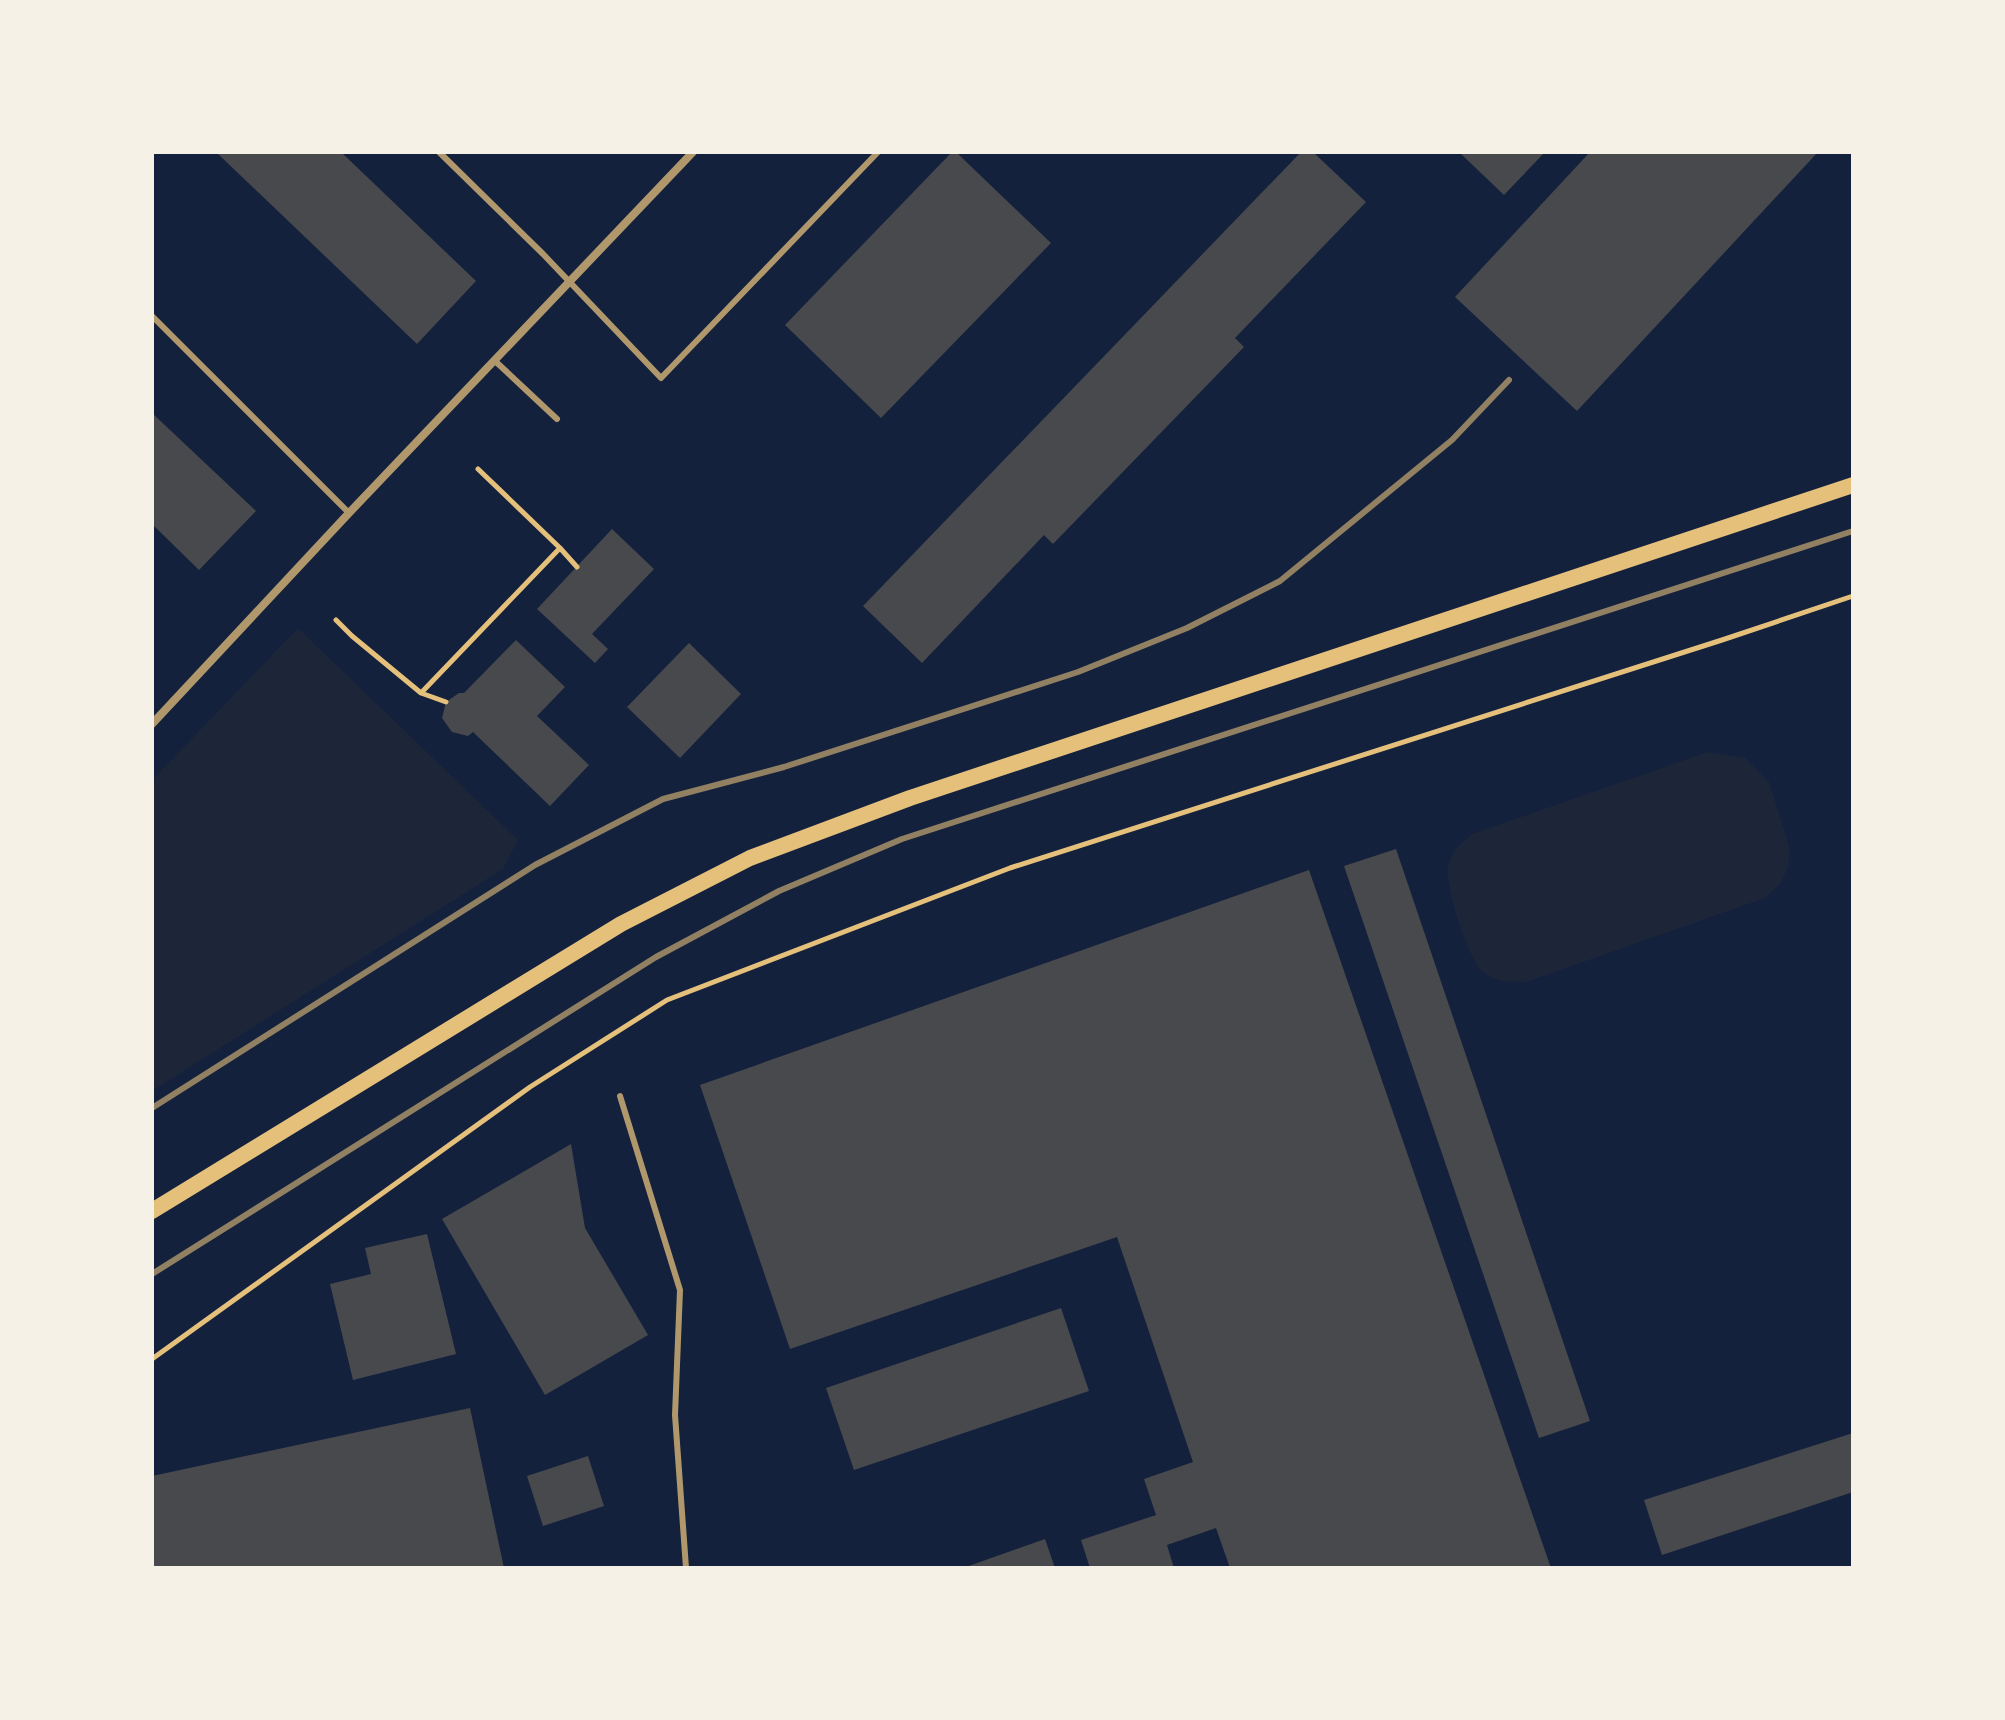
<svg xmlns="http://www.w3.org/2000/svg" width="2005" height="1720" font-family="'Roboto Condensed',sans-serif">
  <rect width="100%" height="100%" fill="#14213d"/>
  <path fill="#1d2539" d="M298,628L518,840L503,869L152,1091V780Z
    M1708,752L1745,758L1769,782L1790,849L1788,867L1781,883L1765,898L1526,982C1512,982 1496,982 1484,973C1469,962 1445,887 1448,868C1450,852 1460,844 1472,834Z"/>
  <path fill="#48494c" d="M216,152H341L476,281L417,344Z
    M952,152H956L1051,243L881,418L785,325Z
    M1301,152H1313L1366,202L1235,338L1244,347L1053,544L1044,535L922,663L863,606Z
    M1459,152H1545L1504,195Z
    M1590,152H1818L1577,411L1455,297Z
    M152,413L256,511L199,570L152,524Z
    M612,529L654,569L592,634L608,649L595,663L537,609Z
    M516,640L565,687L537,716L589,765L550,806L473,732L468,736L452,732L442,718L446,702L459,693H464Z
    M689,643L741,694L680,758L627,707Z
    M1396,849L1590,1421L1539,1438L1344,866Z
    M1309,870L1551,1568H1230L1216,1528L1167,1545L1174,1568H1090L1081,1540L1156,1515L1144,1479L1193,1462L1117,1237L790,1349L700,1085Z
    M571,1144L585,1228L648,1335L545,1395L442,1219Z
    M427,1234L456,1354L353,1380L330,1284L371,1274L365,1248Z
    M1061,1308L1089,1391L854,1470L826,1388Z
    M470,1408L504,1568H152V1476Z
    M1853,1433V1492L1662,1555L1644,1500Z
    M588,1456L604,1506L543,1526L527,1476Z
    M1045,1539L1055,1568H963Z"/>
  <g fill="none" stroke-linecap="round" stroke-linejoin="round">
    <path stroke="#e5c07b" stroke-width="5" d="M560,548L577,567
      M336,620L352,636L421,693L560,548L478,469
      M421,693L446,702
      M152,1359L530,1087L667,1000L1010,868L1722,640L1853,596"/>
    <path stroke="#b1986c" stroke-width="6" d="M439,152L543,254L661,378L878,152
      M152,316L349,513
      M494,360L557,419
      M620,1096L680,1290L675,1415L686,1568"/>
    <path stroke="#b1986c" stroke-width="8" d="M152,724L349,513L693,152"/>
    <path stroke="#e5c07b" stroke-width="16" d="M152,1211L621,924L750,858L910,798L1853,485"/>
    <path stroke="#918062" stroke-width="6" d="M152,1108L535,865L663,799L784,767L1078,672L1187,628L1280,581L1452,440L1509,380
      M152,1274L656,957L779,891L902,839L1853,531"/>
  </g>
  <rect width="2005" height="1720" fill="none" stroke="#f6f1e7" stroke-width="308"/>
</svg>
